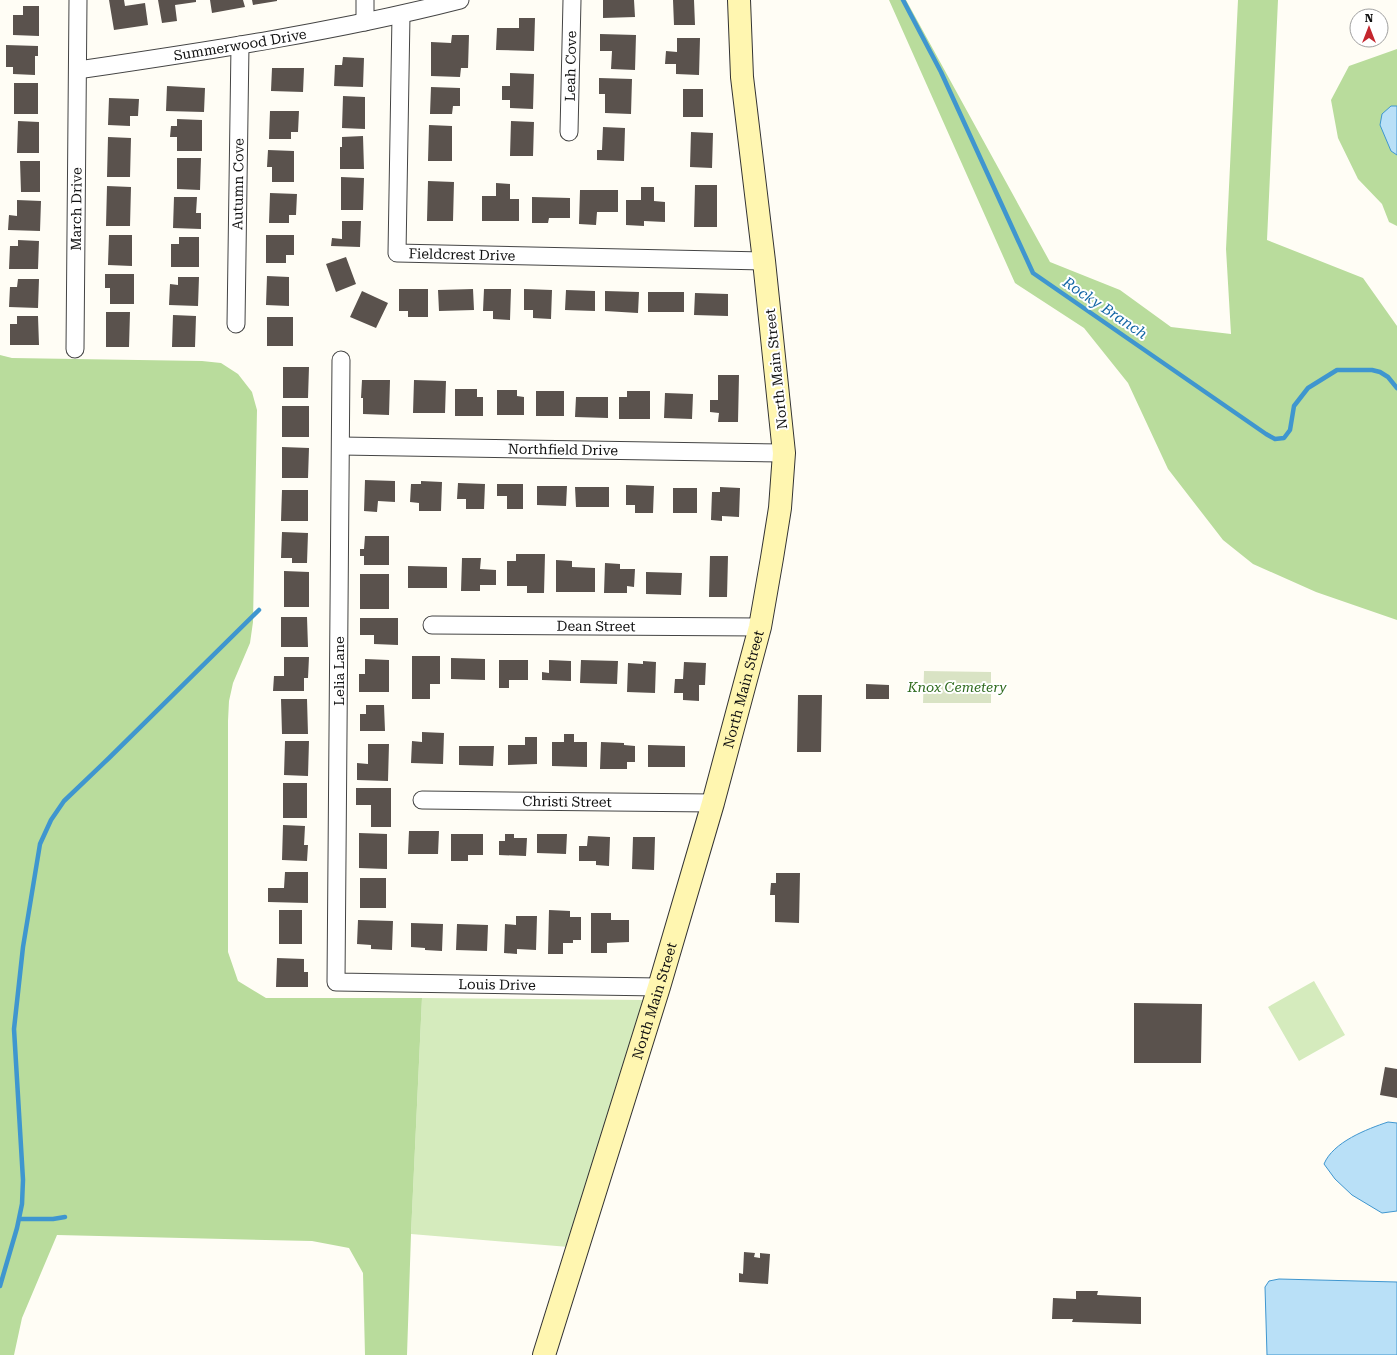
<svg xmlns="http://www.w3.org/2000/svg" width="1397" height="1355" font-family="'Roboto Serif',serif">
  <rect width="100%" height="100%" fill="#fffdf5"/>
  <path fill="#d5ebbd" d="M1314,981L1345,1035L1299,1061L1268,1007Z
    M422,998L645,1000L569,1247L411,1234Z"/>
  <path fill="#b9dc9c" d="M889,0H906L1050,262L1120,290L1171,327L1231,334L1226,249L1238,0H1278L1267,240L1363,278L1397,326V620L1316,592L1253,564L1223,540L1168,469L1128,383L1084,328L1015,283Z
    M1397,49V226L1389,222L1382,204L1358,179L1338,138L1331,100L1349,66Z
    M0,355L12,358L202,361L221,363L238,374L252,392L257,410L253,622L250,643L233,683L229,701L228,721V952L238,981L266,998H422L411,1234L407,1355H365L363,1273L349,1248L312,1241L57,1235L22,1318L14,1355H0Z"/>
  <path fill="#d9e3c4" d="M924,671L991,672V703H923Z"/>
  <path fill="#b9e0f7" stroke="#3f96cf" d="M1391,106H1397V155L1391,151L1380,125L1382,114Z
    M1388,1122L1397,1123V1211L1382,1213L1352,1195L1335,1179L1324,1164C1333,1142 1367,1129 1388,1122Z
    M1279,1279L1397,1282V1355H1267L1265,1287L1269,1281Z"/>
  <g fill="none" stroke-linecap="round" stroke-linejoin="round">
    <path stroke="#3f96cf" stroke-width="4.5" d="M903,0L941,72L1033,273L1266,434L1275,439L1284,438L1290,430L1294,406L1308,388L1337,370H1372L1380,372L1388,377L1397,388
      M19,1219H53L65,1217
      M0,1286L17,1228L22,1204L23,1180L14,1029L23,947L40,844L51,820L64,801L109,758L259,610"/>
  </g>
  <path fill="#5a524d" d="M109,0H124L125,6L145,3L148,25L114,30Z
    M158,0H196V2L175,5L177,21L162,23Z
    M210,0H243L245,7L212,13Z
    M252,0H277V1L253,5Z
    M603,0H634L635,17L603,18Z
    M673,0H694L695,25H674Z
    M23,6H39V36L13,35V15H23Z
    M519,18H535L534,51L496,50L497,28H519Z
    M600,34L636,35L635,70L611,69L612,51H600Z
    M452,35H469L468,68H461L460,77L431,76V42L451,43Z
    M677,38H700L699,75L676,74V64H665L666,51L677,52Z
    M6,45L38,46V56H35V75L13,74V67H6Z
    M343,57L364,58L363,87L334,86L335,65H342Z
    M272,68H304L303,92L271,91Z
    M510,73L534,74L533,109L510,108V100H502V86H510Z
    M599,78L632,79L631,114L605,113V94H599Z
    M14,83H38V114H14Z
    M167,86L205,88L204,112L166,111Z
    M431,87L460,88V106H453L452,114H430Z
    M683,89H703V117H683Z
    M343,96L365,97V129L342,128Z
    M109,98L139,99L138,116H130V126L108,125Z
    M270,111H299L298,132H291V139H269Z
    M177,119L202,120V151H177V137H170L171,126H177Z
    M18,121L39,122V153H17Z
    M511,121L534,122L533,156H510Z
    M429,125L452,126V161H428Z
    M603,127L625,128L624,161L597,160V150H602Z
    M691,132L713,133L712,168L690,167Z
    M363,136L364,169H340V147H342V137Z
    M108,137L131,138L130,177H107Z
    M268,150L294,151V182H272V167H267Z
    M177,158H201L200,190L177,189Z
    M20,161H40V192H21Z
    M341,177L364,178L363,210H341Z
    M428,181L454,182L453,221H427Z
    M496,183L510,184V199H519V221H482V196H496Z
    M695,185H717V227H694Z
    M107,186L131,187L130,226H106Z
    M641,187H654V201L665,202V222L644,221V226L626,225V200H641Z
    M580,190H618V212H597L596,225L579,224Z
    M270,193L297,194L296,215H289V223H269Z
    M174,197H197L196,213H201V229L173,228Z
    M532,197L570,198V218H549L548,223H532Z
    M17,200L41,201L40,231L8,230L9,215L17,216Z
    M342,221H361L360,247L331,246L332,238L342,239Z
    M109,235H132V266L108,265Z
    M266,235H294V255H286V263H266Z
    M179,237H199V267H171V244H179Z
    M18,240L39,241L38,269H9L10,246H18Z
    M346,257L356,284L336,292L326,264Z
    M105,274H134V304H110V288H105Z
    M267,276L289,277V306L266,305Z
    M178,277H199L198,306L169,305L170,284L178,285Z
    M18,279H39L38,308L9,307L10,287H17Z
    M399,289H428V317H408V311H399Z
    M473,289L474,310L439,311L438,290Z
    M484,289H511L510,320L493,319V311H483Z
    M524,289L552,290L551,319L533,318V310H524Z
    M566,290L595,291V311L565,310Z
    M362,291L388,303L376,328L350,317Z
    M605,291L639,292L638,313L605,311Z
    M648,292H684V312H648Z
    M695,293L728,294V316L694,315Z
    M106,312H130L129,347H106Z
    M173,315L196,316L195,347H172Z
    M17,316H38L39,345H10V324H17Z
    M267,317H293V346H267Z
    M283,367H309L308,398H283Z
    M718,375H739L738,422H718L719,413L710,412V400H718Z
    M362,380H390L389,415L363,414V398H361Z
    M414,380L446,381L445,413H413Z
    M455,389H477V397H483V416H455Z
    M497,390H517V396L524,397V415H497Z
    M536,391H564V416H536Z
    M627,391H650V419H619V397H627Z
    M665,393L693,394L692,419L664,418Z
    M576,397H608V418L575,417Z
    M282,406H309V437H282Z
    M282,447L309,448L308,478H282Z
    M365,480L395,481V502L378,501L377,512L364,511Z
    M421,481L442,482L441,511H419V503L410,502L411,484H421Z
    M458,483L485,484L484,509H466V499H457Z
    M497,484H523V509H507V496H497Z
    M626,485L654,486L653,513H635V505H626Z
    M537,486H567L566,506L537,505Z
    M575,487H609V507H576Z
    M720,487L740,488L739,517L722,516V521L711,520L712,492H720Z
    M673,488H697V513H673Z
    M282,490H308V521H281Z
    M282,532L308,533L307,563H292V558H281Z
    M365,536H389V565H364V556H360V549H364Z
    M516,554H545L544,593H527V586H507V561H516Z
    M710,556H728L727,597H709Z
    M462,558H481L480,569L496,570V585H480V591H461Z
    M556,560L572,561V567L595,568V592H556Z
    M605,563L620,564V569H635L634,587L627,586V593H604Z
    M408,566L447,567V588H408Z
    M284,571L309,572V607H284Z
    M646,572L682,573L681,595L646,594Z
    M360,574H389V609H360Z
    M281,617H307L308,647H281Z
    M360,618H398V645L374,644V635H360Z
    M412,656H440V684H430V699H412Z
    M284,657H309L308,678H304V691H273L274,676H284Z
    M451,658L485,659V680L451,679Z
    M365,659L389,660V692H359V674H365Z
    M499,660H528V680H509V688H499Z
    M549,660L571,661V681L542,680V672L549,673Z
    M581,660L618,661L617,684L580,683Z
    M643,661L656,662L655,693L627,692L628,663L643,664Z
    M684,662L706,663L705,685H699V701L683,700V693H674L675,679H683Z
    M866,684L889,685V699H866Z
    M798,695H822L821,752H797Z
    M281,699H307L308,734H282Z
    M366,705H384L385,731H360V714H366Z
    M422,732L444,733L443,764L411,763L412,741L422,742Z
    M564,734H574V742H587V767L552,766V742H564Z
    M525,737H537V764L508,765V745H525Z
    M285,741H309L308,776L284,775Z
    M601,742L624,743V745L635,746V762H627V769H600Z
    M368,744H389L388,781L357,780V763L368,764Z
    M648,745L685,746V767H648Z
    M459,746H494L493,766L459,765Z
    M283,783H307V818H283Z
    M356,788H391V827H371V805H356Z
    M283,825L305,826L304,845H308L307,861L282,860Z
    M409,831H439L438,854H408Z
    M359,833L387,834V869L359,868Z
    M451,834H483V855H468V861H451Z
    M505,834H514V838H527L526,856L499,855V841H505Z
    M537,834H567L566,854L537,853Z
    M588,836L610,837L609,866L596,865V861H579V846H587Z
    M633,837H655L654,870L632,869Z
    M285,872H308V903L268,902V888H284Z
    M776,873H800L799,923L775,922V895H770L771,883H776Z
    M360,878H386V908H360Z
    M279,910H302V944H279Z
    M549,910L570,911V917H581V940H573V943H563V954H548Z
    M591,913H611V920H629V942L607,943V953H591Z
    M516,916H537L536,950L517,949V954L504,953L505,924L516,925Z
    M358,920L393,921L392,950L371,949V945L357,944Z
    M411,923L443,924L442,951L425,950V948L411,947Z
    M457,924L488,925L487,951L456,950Z
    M277,958L304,959V972H308V987H276Z
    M1134,1003L1202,1004L1201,1063H1134Z
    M1385,1067L1397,1069V1098L1380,1095Z
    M744,1252L755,1253L754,1257L760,1258V1253L770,1254L768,1284L739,1282V1273L743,1274Z
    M1076,1291H1098L1097,1295L1141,1297V1324L1072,1322L1073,1319H1052L1053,1298L1076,1299Z"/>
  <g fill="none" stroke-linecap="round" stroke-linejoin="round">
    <defs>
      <g id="street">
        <path d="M365,0V22"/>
        <path id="s1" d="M401,15L397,253L764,261"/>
        <path id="s2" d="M78,70C206,51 335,32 460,0"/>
        <path id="s3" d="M569,132L572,0"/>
        <path id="s4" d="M236,324L240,45"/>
        <path id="s5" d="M75,349L78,0"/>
        <path id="s6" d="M341,360L336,982L659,987"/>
        <path id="s7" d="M341,446L784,453"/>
        <path id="s8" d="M432,625L760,627"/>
        <path id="s9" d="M422,800L713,803"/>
      </g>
      <g id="secondary">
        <path id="s10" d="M544,1355L659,987L713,803L760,627L772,558L780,508L784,453L764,261L742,77L739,0"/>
      </g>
    </defs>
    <use href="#street" stroke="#444" stroke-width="19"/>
    <use href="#secondary" stroke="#333" stroke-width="24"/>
    <use href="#street" stroke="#fff" stroke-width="17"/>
    <use href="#secondary" stroke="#fff6b0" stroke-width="22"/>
  </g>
  <g text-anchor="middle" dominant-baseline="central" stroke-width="4" stroke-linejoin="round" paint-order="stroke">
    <g font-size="14" fill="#111" stroke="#fff">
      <text stroke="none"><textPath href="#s2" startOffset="164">Summerwood Drive</textPath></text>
      <text stroke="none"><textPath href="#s3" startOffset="66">Leah Cove</textPath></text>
      <text stroke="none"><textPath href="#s4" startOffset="140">Autumn Cove</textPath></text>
      <text stroke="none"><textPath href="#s5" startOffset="140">March Drive</textPath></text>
      <text stroke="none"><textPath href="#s1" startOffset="303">Fieldcrest Drive</textPath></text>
      <text transform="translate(776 369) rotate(-96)">North Main Street</text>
      <text stroke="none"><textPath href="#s7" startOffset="222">Northfield Drive</textPath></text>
      <text stroke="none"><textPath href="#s8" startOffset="164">Dean Street</textPath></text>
      <text transform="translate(339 671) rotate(-90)">Lelia Lane</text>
      <text stroke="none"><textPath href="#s10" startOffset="695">North Main Street</textPath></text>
      <text stroke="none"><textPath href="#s9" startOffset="145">Christi Street</textPath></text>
      <text stroke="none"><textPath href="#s6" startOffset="783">Louis Drive</textPath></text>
      <text stroke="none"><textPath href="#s10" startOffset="371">North Main Street</textPath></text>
    </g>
    <g font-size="14" font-style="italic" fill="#2f6b1f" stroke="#fff">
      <text x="957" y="687">Knox Cemetery</text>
    </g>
    <g font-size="15" font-style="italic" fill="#1768a6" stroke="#fff">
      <text transform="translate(1105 308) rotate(34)">Rocky Branch</text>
    </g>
  </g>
  <g transform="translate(1369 28)"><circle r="19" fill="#ffffff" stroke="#a0a0a0"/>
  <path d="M0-3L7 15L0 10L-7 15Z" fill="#c4262e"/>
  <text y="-6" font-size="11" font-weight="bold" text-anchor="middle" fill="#111111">N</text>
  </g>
</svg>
